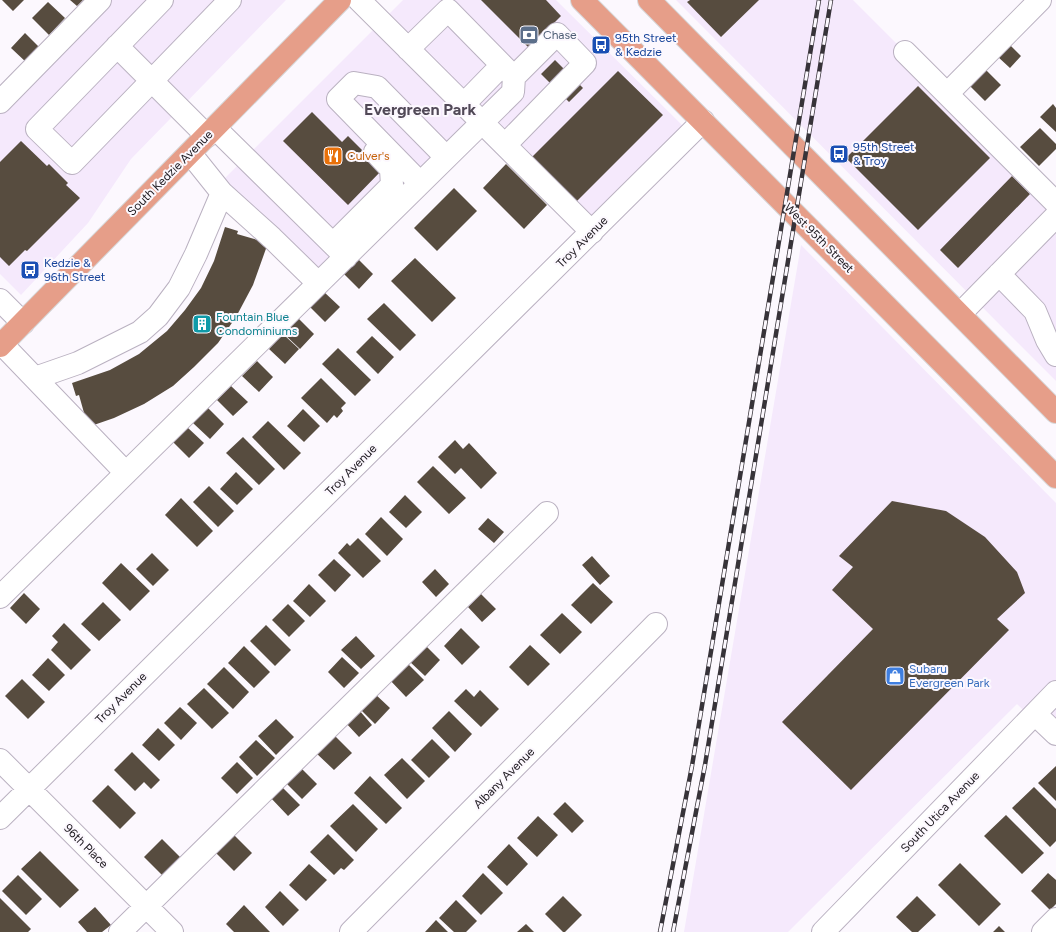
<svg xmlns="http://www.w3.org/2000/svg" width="1056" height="932" font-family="Figtree,sans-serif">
  <rect width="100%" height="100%" fill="#fcf8fe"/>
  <path fill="#f5e9fc" d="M100,0H286L131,159L88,223L21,295L0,274V102Z
    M403,0H556L687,130L594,224L479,110L315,275L221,182Z
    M676,0H853L1056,203V381Z
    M801,245L1056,503V743L1017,704L788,932H684Z"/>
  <path fill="#574c3f" d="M2,0H24L13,11Z
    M70,0H83L77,6Z
    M481,0H546L561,16L529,48Z
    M690,0H759L721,37L687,2Z
    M48,2L65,18L49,35L32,18Z
    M25,33L41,49L27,63L11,48Z
    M1008,43L1021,56L1010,68L997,56Z
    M555,60L583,88L569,102L541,74Z
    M986,70L1001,85L985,101L970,86Z
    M618,71L663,115L575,203L531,158Z
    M918,86L990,158L918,230L846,158Z
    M1053,104L1056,108V132L1040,117Z
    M312,112L342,142L348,136L382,170L348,205L283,141Z
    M1040,128L1056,144V149L1039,166L1020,147Z
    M21,141L47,166L49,164L68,183L66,185L80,198L27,251L25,250L9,266L0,257V162Z
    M506,164L547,205L524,229L483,188Z
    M1012,176L1030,194L958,268L940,250Z
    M454,188L477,211L437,251L414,228Z
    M225,227L238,231L237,234L268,243L253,285L236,317L218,343L194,367L173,386L144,404L114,418L88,427L79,395L76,396L72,383L110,370L139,354L167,331L185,310L201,288L214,261Z
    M357,258L373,274L359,289L342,272Z
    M415,258L456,298L432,322L391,281Z
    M323,291L340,307L325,322L309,306Z
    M384,303L416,335L400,351L367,319Z
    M298,318L314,334L300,349L283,333Z
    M283,334L299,349L285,364L269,349Z
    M372,336L394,357L378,374L356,352Z
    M338,348L371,380L355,396L322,364Z
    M257,361L273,377L259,392L242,376Z
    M321,378L346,403L341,408L343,411L337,418L334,415L327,423L301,398Z
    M231,386L248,402L233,416L217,400Z
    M208,408L224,424L210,439L193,423Z
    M303,409L320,426L304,442L287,426Z
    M268,421L301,453L284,470L252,437Z
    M187,427L204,443L189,458L173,442Z
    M243,437L275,469L259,485L226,453Z
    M455,440L463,449L469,443L497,473L481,489L461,468L455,474L438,457Z
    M433,466L466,498L449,514L417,482Z
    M236,472L253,489L237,505L220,489Z
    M209,486L234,511L218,527L193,502Z
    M405,495L422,512L406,528L389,512Z
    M181,498L213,531L197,547L165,515Z
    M892,501L946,511L985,537L1017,572L1025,593L997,619L1009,630L851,790L782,722L873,629L832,590L853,567L839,556Z
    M381,517L403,539L387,556L365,534Z
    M488,518L504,532L494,543L478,529Z
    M358,538L381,561L363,578L338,553L347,543L350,546Z
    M152,553L169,570L153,586L136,569Z
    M592,556L610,576L600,585L582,565Z
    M334,559L351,575L335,592L318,575Z
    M121,563L150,591L130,611L102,583Z
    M435,569L449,584L436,597L422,582Z
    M593,583L613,602L591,624L571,605Z
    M309,584L326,601L310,617L293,601Z
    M24,593L40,609L26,624L10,608Z
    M481,594L496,609L482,622L468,607Z
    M103,602L121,620L99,641L81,624Z
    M288,604L305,621L289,637L272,620Z
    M562,613L582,632L560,654L540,635Z
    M64,623L91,650L71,670L51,650L58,642L52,636Z
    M266,625L291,650L275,666L250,641Z
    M461,628L480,647L462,665L444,646Z
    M356,636L375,656L361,669L341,650Z
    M423,643L440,660L425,676L408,660Z
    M530,645L550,664L528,686L509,667Z
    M244,646L270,672L254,688L228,663Z
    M342,657L359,673L344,688L328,672Z
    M48,658L65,675L49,691L32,675Z
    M405,661L424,680L406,697L388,678Z
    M224,667L249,692L233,709L207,684Z
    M22,679L45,702L28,719L5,696Z
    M204,688L229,713L212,729L187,704Z
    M466,689L474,697L480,690L499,709L481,727L454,701Z
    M374,693L390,708L375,724L359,708Z
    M180,707L197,723L181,740L164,723Z
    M359,710L372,725L359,737L345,722Z
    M449,711L472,734L455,752L432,728Z
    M276,719L294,737L276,755L258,736Z
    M158,728L175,745L159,761L142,745Z
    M333,734L352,753L334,770L315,752Z
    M432,739L450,757L429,778L411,760Z
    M256,740L275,758L257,776L239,757Z
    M132,752L160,780L151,789L144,782L135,791L114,770Z
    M402,758L425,781L407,799L384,775Z
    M237,762L253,778L237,794L221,778Z
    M1056,766V801L1038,783Z
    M301,768L317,784L302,799L286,783Z
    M370,776L402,808L386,824L354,793Z
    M108,785L136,813L120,829L92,801Z
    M281,786L300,805L288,816L270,797Z
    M1034,787L1056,809V841L1050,847L1012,808Z
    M565,802L584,821L572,833L553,814Z
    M353,804L378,829L356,852L330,826Z
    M1006,815L1044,853L1022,874L984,836Z
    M538,816L558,835L537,857L517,838Z
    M233,834L252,853L234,871L215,852Z
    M328,834L354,860L344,870L341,868L334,875L310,852Z
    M162,839L181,858L163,876L144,857Z
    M509,844L528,864L507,886L487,867Z
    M40,851L79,890L60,908L21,869Z
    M960,863L1001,904L979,926L938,885Z
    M309,864L327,880L306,901L289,885Z
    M483,873L503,893L481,915L462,896Z
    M1048,873L1056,880V904L1050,910L1031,891Z
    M18,875L42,899L26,915L2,891Z
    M280,891L299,910L283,926L265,907Z
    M563,896L582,915L565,932H563L545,914Z
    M917,896L936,915L918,932H912L896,917Z
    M0,898L31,929L28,932H0Z
    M456,900L477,921L466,932H454L439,918Z
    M244,905L270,932H234L226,924Z
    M95,907L111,925L102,932H87L78,922Z
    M436,920L448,932H425Z
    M526,924L534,932H517Z
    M999,926L1005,932H993Z"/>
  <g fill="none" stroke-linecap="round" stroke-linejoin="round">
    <defs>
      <path id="minor" d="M162,0L37,129L72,163L230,0
        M359,0L592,232
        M117,46L207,136
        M408,49L448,10L502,65
        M905,52L1056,203
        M947,94L1040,0
        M0,102L100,0
        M464,104L502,65L513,76
        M215,128L346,257
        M190,153L222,193L272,238L318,283
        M420,183L338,99L354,83L377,87L446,157
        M333,244L392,185L391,169L375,152
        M999,274L1035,311L1047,340L1056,355
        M0,300L23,323
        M960,314L1056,216
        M2,344L126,473
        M35,378L78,363L140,332L158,316L179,288L196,254L222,193
        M0,597L513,92L514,77L557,34L585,63L505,145
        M1035,714L1056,734
        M0,760L172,932
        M0,818L703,121
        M120,932L547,513
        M351,932L656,624
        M823,932L1056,692
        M1043,932L1056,919"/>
      <path id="major" d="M582,0L1056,477
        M649,0L1056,412
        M0,346L340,0"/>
    </defs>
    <use href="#minor" stroke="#bab1c1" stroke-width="24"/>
    <use href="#major" stroke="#d6d6d7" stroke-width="24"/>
    <use href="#minor" stroke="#fff" stroke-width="22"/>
    <use href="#major" stroke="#e69e89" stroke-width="22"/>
    <defs>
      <path id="rail" d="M660,932L692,766L819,0
        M673,932L705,765L831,0"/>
    </defs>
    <use href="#rail" stroke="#373339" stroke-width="4.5"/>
    <use href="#rail" stroke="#fcf8fe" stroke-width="3" stroke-dasharray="9" stroke-linecap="butt"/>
  </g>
  <defs>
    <symbol id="bank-square" viewBox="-11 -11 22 22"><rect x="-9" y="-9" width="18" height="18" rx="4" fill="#5c6f8a" stroke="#fcf8fe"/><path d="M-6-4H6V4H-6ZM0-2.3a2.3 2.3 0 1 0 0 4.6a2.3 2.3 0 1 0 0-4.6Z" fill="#fff"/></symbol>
    <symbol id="bus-square" viewBox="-11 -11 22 22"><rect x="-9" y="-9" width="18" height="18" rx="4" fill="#1a4fb4" stroke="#fcf8fe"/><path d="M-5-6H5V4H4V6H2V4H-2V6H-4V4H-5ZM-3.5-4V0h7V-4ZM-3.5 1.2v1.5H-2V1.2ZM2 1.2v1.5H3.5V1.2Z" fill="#fff"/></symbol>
    <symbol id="restaurant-square" viewBox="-11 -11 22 22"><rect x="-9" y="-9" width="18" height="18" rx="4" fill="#e8710a" stroke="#fcf8fe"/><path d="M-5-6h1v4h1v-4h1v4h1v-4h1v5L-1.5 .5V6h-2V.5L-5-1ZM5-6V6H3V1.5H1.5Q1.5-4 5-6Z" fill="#fff"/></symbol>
    <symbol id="building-square" viewBox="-11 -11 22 22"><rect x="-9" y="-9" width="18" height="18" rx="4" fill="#0f9aa8" stroke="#fcf8fe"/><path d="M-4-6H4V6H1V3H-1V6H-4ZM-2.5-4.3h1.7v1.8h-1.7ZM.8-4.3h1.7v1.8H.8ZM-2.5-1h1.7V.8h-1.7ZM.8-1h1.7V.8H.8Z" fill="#fff"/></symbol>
    <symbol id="shop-square" viewBox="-11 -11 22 22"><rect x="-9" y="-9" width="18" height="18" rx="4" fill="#3f7fe0" stroke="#fcf8fe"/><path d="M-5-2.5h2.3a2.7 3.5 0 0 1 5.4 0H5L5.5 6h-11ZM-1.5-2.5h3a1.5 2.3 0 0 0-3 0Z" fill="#fff"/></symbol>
  </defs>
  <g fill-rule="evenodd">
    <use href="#bank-square" x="518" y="24" width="22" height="22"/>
    <use href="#bus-square" x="590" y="34" width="22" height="22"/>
    <use href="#bus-square" x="828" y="143" width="22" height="22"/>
    <use href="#restaurant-square" x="322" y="145" width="22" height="22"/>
    <use href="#bus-square" x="19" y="259" width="22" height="22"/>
    <use href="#building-square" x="191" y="313" width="22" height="22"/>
    <use href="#shop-square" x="884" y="665" width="22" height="22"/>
  </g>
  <g text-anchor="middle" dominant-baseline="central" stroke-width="4" stroke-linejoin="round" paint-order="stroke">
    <g font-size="12" fill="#4e5e75" stroke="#fcf8fe" text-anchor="start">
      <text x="543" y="35">Chase</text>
    </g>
    <g font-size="12" fill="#164399" stroke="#fcf8fe" text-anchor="start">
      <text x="615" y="38">95th Street<tspan x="615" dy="14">&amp; Kedzie</tspan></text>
      <text x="853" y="147">95th Street<tspan x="853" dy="14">&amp; Troy</tspan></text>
      <text x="44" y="263">Kedzie &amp;<tspan x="44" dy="14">96th Street</tspan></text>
    </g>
    <g font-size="12" fill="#c56008" stroke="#fcf8fe" text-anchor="start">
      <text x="347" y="156">Culver's</text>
    </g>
    <g font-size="12" fill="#1d191f" stroke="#fcf8fe">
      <text transform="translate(170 173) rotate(-45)">South Kedzie Avenue</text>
      <text transform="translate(819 238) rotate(45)">West 95th Street</text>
      <text transform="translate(582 242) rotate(-45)">Troy Avenue</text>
      <text transform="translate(351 470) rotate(-45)">Troy Avenue</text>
      <text transform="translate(121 698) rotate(-45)">Troy Avenue</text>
      <text transform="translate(504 778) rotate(-45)">Albany Avenue</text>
      <text transform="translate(940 812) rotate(-46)">South Utica Avenue</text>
      <text transform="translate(86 846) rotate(45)">96th Place</text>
    </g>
    <g font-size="12" fill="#0d838f" stroke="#fcf8fe" text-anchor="start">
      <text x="216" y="317">Fountain Blue<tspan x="216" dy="14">Condominiums</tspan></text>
    </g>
    <g font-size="12" fill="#366cbe" stroke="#fcf8fe" text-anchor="start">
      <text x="909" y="669">Subaru<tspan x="909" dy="14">Evergreen Park</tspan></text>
    </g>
    <g font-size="16" font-weight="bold" fill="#514957" stroke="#fcf8fe">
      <text x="420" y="109">Evergreen Park</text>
    </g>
  </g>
</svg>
